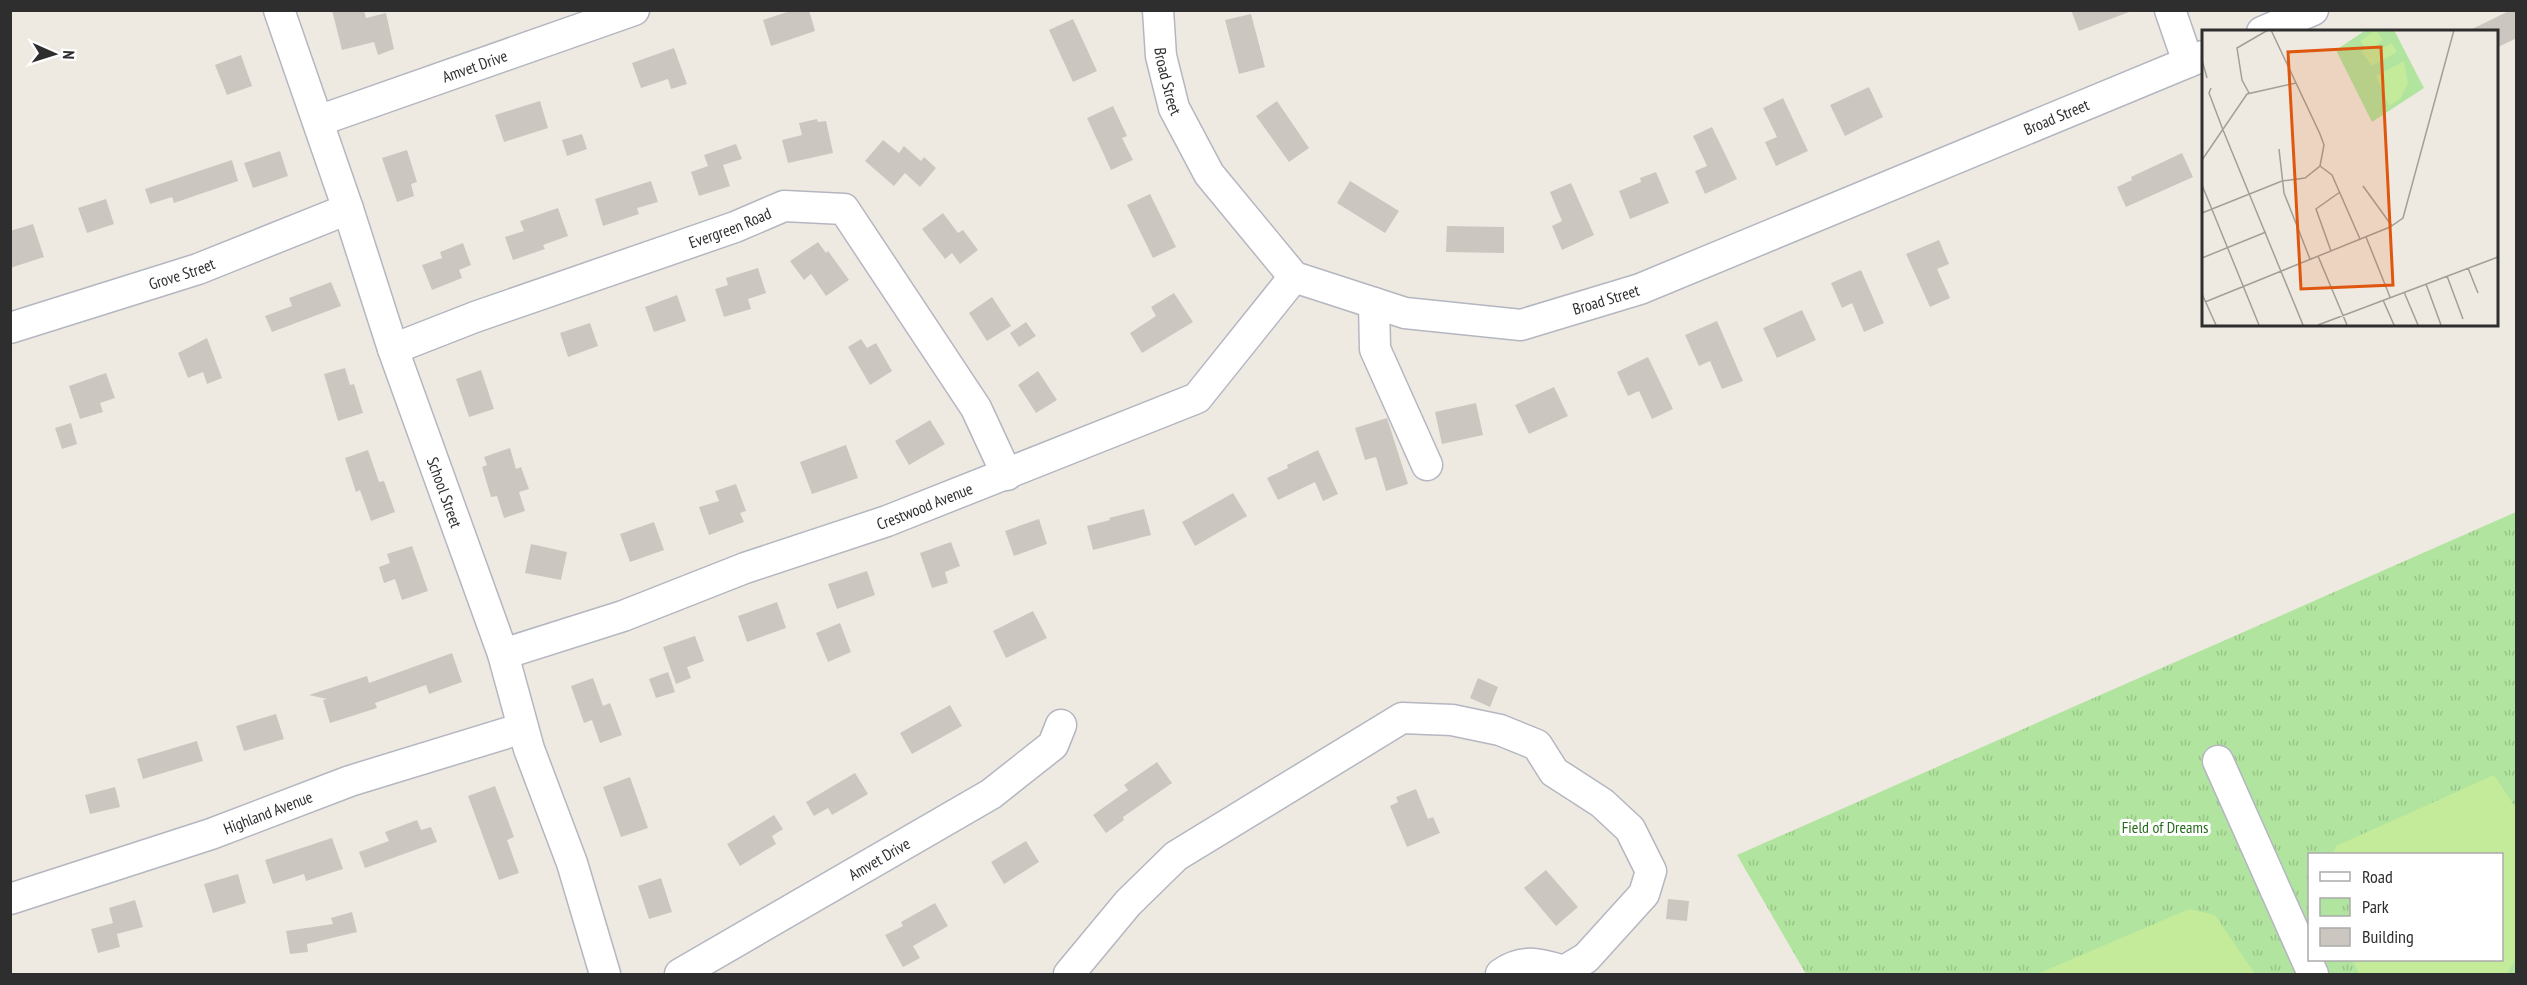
<svg xmlns="http://www.w3.org/2000/svg" width="2527" height="985" font-family="'PT Sans Narrow',sans-serif">
  <defs>
    <pattern id="park-tufts" width="24" height="20" patternUnits="userSpaceOnUse" patternTransform="scale(1.5)"><rect width="24" height="20" fill="#b1e49e"/><path d="M3 7l-1-3M5 7V3M7 7l1-3M15 17l-1-3M17 17v-4M19 17l1-3" fill="none" stroke="#99c488"/></pattern>
  </defs>
  <rect width="100%" height="100%" fill="#efeae1"/>
  <path fill="url(#park-tufts)" fill-rule="evenodd" d="M2516,512V974H1806L1737,855ZM2310,854H2502V960H2310Z"/>
  <path fill="#c3eb9a" d="M2494,775L2516,808V958L2507,974H2359L2353,960H2502V854H2333L2336,846Z
    M2189,909L2215,915L2255,974H2037Z"/>
  <path fill="#cbc6c0" d="M332,10H364L366,18L386,13L394,49L378,55L374,42L342,50Z
    M793,10H809L815,31L771,46L763,20Z
    M2071,10H2129V12L2079,31Z
    M2511,10H2517V38L2496,48V32H2466Z
    M1251,14L1265,67L1239,74L1225,20Z
    M1073,19L1097,71L1073,82L1049,30Z
    M674,48L687,84L671,89L668,79L641,88L632,63Z
    M241,55L252,86L227,95L215,65Z
    M1869,87L1883,117L1845,136L1830,105Z
    M1783,98L1808,151L1776,166L1765,142L1777,137L1763,108Z
    M540,101L548,128L504,142L495,115Z
    M1277,101L1309,148L1289,162L1256,116Z
    M1113,106L1127,136L1122,138L1133,160L1111,170L1087,118Z
    M817,119L818,122L826,121L833,153L788,163L782,140L802,135L799,123Z
    M1712,127L1737,179L1705,194L1695,171L1707,166L1693,136Z
    M582,134L587,149L567,156L562,140Z
    M883,140L899,153L904,146L921,161L924,157L936,168L920,187L905,173L894,186L865,161Z
    M736,144L742,159L723,165L730,186L699,196L691,172L708,166L704,155Z
    M407,150L417,182L411,184L414,196L397,202L382,158Z
    M280,151L288,176L253,188L244,163Z
    M2182,153L2193,177L2126,207L2117,187L2132,180L2131,177Z
    M232,160L238,181L174,203L172,197L150,204L145,189Z
    M1656,172L1669,203L1630,219L1619,191L1641,182L1640,178Z
    M651,181L658,202L637,208L639,214L603,226L595,199Z
    M1350,181L1399,211L1385,233L1337,203Z
    M1571,183L1594,235L1562,250L1552,226L1562,221L1550,192Z
    M1150,194L1176,247L1153,258L1127,205Z
    M106,199L114,224L87,233L78,208Z
    M558,208L568,236L543,245L545,249L513,260L505,237L524,231L520,221Z
    M943,213L958,233L963,230L978,250L960,264L952,253L945,259L922,229Z
    M33,224L44,257L10,268V231Z
    M1447,226L1504,227V253L1446,252Z
    M1939,240L1949,264L1937,269L1950,298L1930,307L1906,254Z
    M818,242L826,253L828,251L849,280L826,296L811,274L804,280L790,261Z
    M463,243L471,265L459,270L462,278L432,290L422,265L442,258L440,252Z
    M758,268L766,293L748,299L751,309L724,317L715,289L728,285L726,278Z
    M1861,270L1884,323L1864,332L1852,303L1842,308L1831,283Z
    M331,282L341,306L272,332L265,316L292,306L289,298Z
    M1174,293L1193,322L1142,353L1130,333L1156,316L1151,307Z
    M677,295L686,321L654,332L645,307Z
    M992,297L1011,326L987,341L969,313Z
    M1802,310L1816,340L1777,358L1763,328Z
    M1717,321L1743,381L1722,389L1710,361L1699,366L1685,335Z
    M1026,322L1036,336L1019,347L1010,333Z
    M590,323L598,346L568,357L560,333Z
    M207,338L222,378L207,384L203,372L188,378L178,353Z
    M861,339L867,348L876,343L892,371L870,385L848,347Z
    M1648,357L1673,409L1652,419L1639,391L1628,396L1617,372Z
    M345,368L350,385L354,384L363,413L338,421L324,374Z
    M481,370L494,409L469,417L456,379Z
    M1038,371L1057,400L1036,413L1018,385Z
    M106,373L115,398L100,403L103,412L80,419L69,386Z
    M1554,387L1568,416L1529,434L1515,405Z
    M1476,403L1483,435L1442,444L1435,412Z
    M1387,418L1408,484L1386,491L1376,457L1365,460L1355,428Z
    M930,420L945,444L909,465L895,441Z
    M71,423L77,444L62,449L55,428Z
    M846,445L858,478L812,494L800,462Z
    M510,448L516,469L521,467L529,489L519,492L525,511L504,518L497,496L491,497L482,467L487,465L484,457Z
    M368,450L379,482L384,481L395,512L371,521L360,490L356,492L345,458Z
    M1318,450L1338,494L1323,501L1315,482L1278,500L1267,478L1288,468L1287,465Z
    M736,484L746,511L740,513L744,522L709,535L699,507L719,501L715,491Z
    M1233,493L1247,516L1195,546L1182,522Z
    M1144,509L1151,535L1093,550L1087,526L1110,520L1109,518Z
    M1039,519L1047,544L1014,556L1005,531Z
    M654,522L664,550L630,562L620,534Z
    M951,542L960,566L945,572L948,583L932,588L920,553Z
    M531,544L567,552L561,580L525,573Z
    M412,546L428,591L402,600L395,579L384,583L379,567L390,563L387,554Z
    M867,571L875,595L837,609L828,584Z
    M777,602L786,628L747,642L738,616Z
    M1033,611L1047,638L1006,658L993,631Z
    M840,623L851,652L828,662L816,633Z
    M695,636L704,661L687,667L691,678L676,684L663,647Z
    M452,653L462,682L429,694L426,685L375,703L377,708L330,723L323,700L327,699L309,695L367,676L369,683Z
    M668,672L675,692L656,698L649,679Z
    M593,678L603,706L610,703L622,735L600,743L592,720L584,723L571,686Z
    M1478,678L1498,687L1490,707L1470,698Z
    M950,705L962,726L912,754L900,733Z
    M276,714L284,739L244,751L236,726Z
    M197,741L203,761L143,779L137,759Z
    M1157,762L1172,783L1123,817L1124,820L1106,833L1093,815L1128,790L1124,785Z
    M855,773L868,794L832,815L828,808L814,816L806,802Z
    M630,777L648,828L621,837L603,787Z
    M495,786L514,837L507,840L519,873L499,880L468,796Z
    M115,787L120,807L90,814L85,795Z
    M1416,789L1428,819L1433,817L1440,833L1407,847L1390,806L1398,802L1396,797Z
    M774,815L783,829L772,836L776,844L740,866L727,844Z
    M417,820L421,830L431,827L437,842L365,868L359,852L389,841L385,832Z
    M332,838L343,869L306,881L304,874L273,884L265,860Z
    M1026,841L1039,862L1004,884L991,862Z
    M1546,870L1578,907L1556,926L1524,888Z
    M238,874L246,903L213,913L204,884Z
    M661,878L672,912L649,919L638,886Z
    M1668,899L1689,901L1687,921L1666,919Z
    M135,900L143,927L117,934L120,947L98,953L91,929L113,923L109,908Z
    M935,903L948,926L913,946L920,958L903,967L885,935L903,926L901,922Z
    M352,912L357,932L307,944L308,952L290,954L286,931L333,924L331,918Z"/>
  <g fill="none" stroke-linecap="round" stroke-linejoin="round">
    <defs>
      <g id="minor">
        <path id="s1" d="M279,10L348,209L393,349L503,654L529,749L572,863L605,974"/>
        <path id="s2" d="M1158,10L1161,56L1174,108L1209,174L1294,277L1405,313L1521,325L1640,289L2203,56"/>
        <path d="M2170,10L2188,62"/>
        <path d="M2262,32L2313,10"/>
        <path id="s3" d="M318,121L634,10"/>
        <path d="M1374,303L1375,349L1427,465"/>
        <path id="s4" d="M10,328L198,269L348,209"/>
        <path id="s5" d="M393,349L475,317L735,227L784,206L844,209L976,408L1007,475"/>
        <path id="s6" d="M503,654L623,616L745,568L887,521L1197,398L1294,277"/>
        <path d="M2218,761L2313,974"/>
        <path id="s7" d="M10,899L211,834L350,781L523,728"/>
        <path id="s8" d="M680,974L991,794L1053,745L1061,725"/>
        <path d="M1069,974L1128,903L1176,856L1402,718L1452,720L1500,730L1537,745L1554,772L1602,803L1630,829L1651,871L1644,894L1586,958L1564,971C1540,964 1523,958 1501,974"/>
      </g>
    </defs>
    <use href="#minor" stroke="#b4b6c1" stroke-width="33"/>
    <use href="#minor" stroke="#fff" stroke-width="30"/>
  </g>
  <g text-anchor="middle" dominant-baseline="central" stroke-width="6" stroke-linejoin="round" paint-order="stroke">
    <g font-size="16" fill="#2e2e2e" stroke="#fff">
      <text stroke="none"><textPath href="#s3" startOffset="166">Amvet Drive</textPath></text>
      <text stroke="none"><textPath href="#s2" startOffset="72">Broad Street</textPath></text>
      <text stroke="none"><textPath href="#s2" startOffset="1116">Broad Street</textPath></text>
      <text stroke="none"><textPath href="#s5" startOffset="358">Evergreen Road</textPath></text>
      <text stroke="none"><textPath href="#s4" startOffset="180">Grove Street</textPath></text>
      <text stroke="none"><textPath href="#s2" startOffset="630">Broad Street</textPath></text>
      <text stroke="none"><textPath href="#s1" startOffset="510">School Street</textPath></text>
      <text stroke="none"><textPath href="#s6" startOffset="447">Crestwood Avenue</textPath></text>
      <text stroke="none"><textPath href="#s7" startOffset="272">Highland Avenue</textPath></text>
      <text stroke="none"><textPath href="#s8" startOffset="230">Amvet Drive</textPath></text>
    </g>
    <g font-size="16" fill="#276c1c" stroke="#fff">
      <text x="2165" y="827">Field of Dreams</text>
    </g>
  </g>
  <g transform="translate(2202 30)">
    <rect width="296" height="296" fill="#efeae1"/>
    <path d="M164,0H192L222,58L170,92L134,20Z" fill="#b1e49e"/>
    <path d="M174,0L181,10L173,17L179,19L190,13L195,22L170,36L159,21L163,18L158,11ZM202,31L206,53L198,69L187,76L174,46Z" fill="#c3eb9a"/>
    <path fill="none" stroke="#a29f99" stroke-width="1.5" d="M0,30L5,48M9,58L7,63L21,100L101,295M47,63L40,50L35,18L66,0M77,119L82,163L108,229M0,130L45,64L94,53M118,136L130,145L158,209M0,155L57,295M161,156L190,196M0,183L80,151L103,148L118,136L122,115L118,104L69,0M164,207L188,267M129,221L114,179L138,162M116,226L145,295M0,228L64,202M266,238L276,263M245,246L261,289M224,254L239,295M202,262L216,295M0,264L14,295M181,270L192,295M3,272L188,197L201,188L252,0M116,295L296,227"/>
    <path fill="#df570e" fill-opacity="0.15" stroke="#df570e" stroke-width="3" d="M179,17L191,255L99,259L86,22Z"/>
    <rect width="296" height="296" fill="none" stroke="#2e2e2e" stroke-width="3"/>
  </g>
  <rect width="2527" height="985" fill="none" stroke="#2e2e2e" stroke-width="24"/>
  <rect x="2308" y="853" width="195" height="108" fill="#ffffff" stroke="#ababab" stroke-width="1.5"/>
  <rect x="2320" y="872" width="30" height="9" fill="#ffffff" stroke="#ababab" stroke-width="1.5"/>
  <text x="2362" y="883" font-size="18" fill="#2e2e2e">Road</text>
  <rect x="2320" y="898" width="30" height="18" fill="url(#park-tufts)" stroke="#ababab" stroke-width="1.5"/>
  <text x="2362" y="913" font-size="18" fill="#2e2e2e">Park</text>
  <rect x="2320" y="928" width="30" height="18" fill="#cbc6c0" stroke="#ababab" stroke-width="1.5"/>
  <text x="2362" y="943" font-size="18" fill="#2e2e2e">Building</text>
  <g transform="translate(54 54) rotate(93)" stroke="#ffffff" stroke-width="4.5" paint-order="stroke">
  <path d="M0-4.5L10 22L0 15L-10 22Z" fill="#2e2e2e"/>
  <text y="-9" font-size="16" font-weight="bold" text-anchor="middle" fill="#2e2e2e">N</text>
  </g>
</svg>
